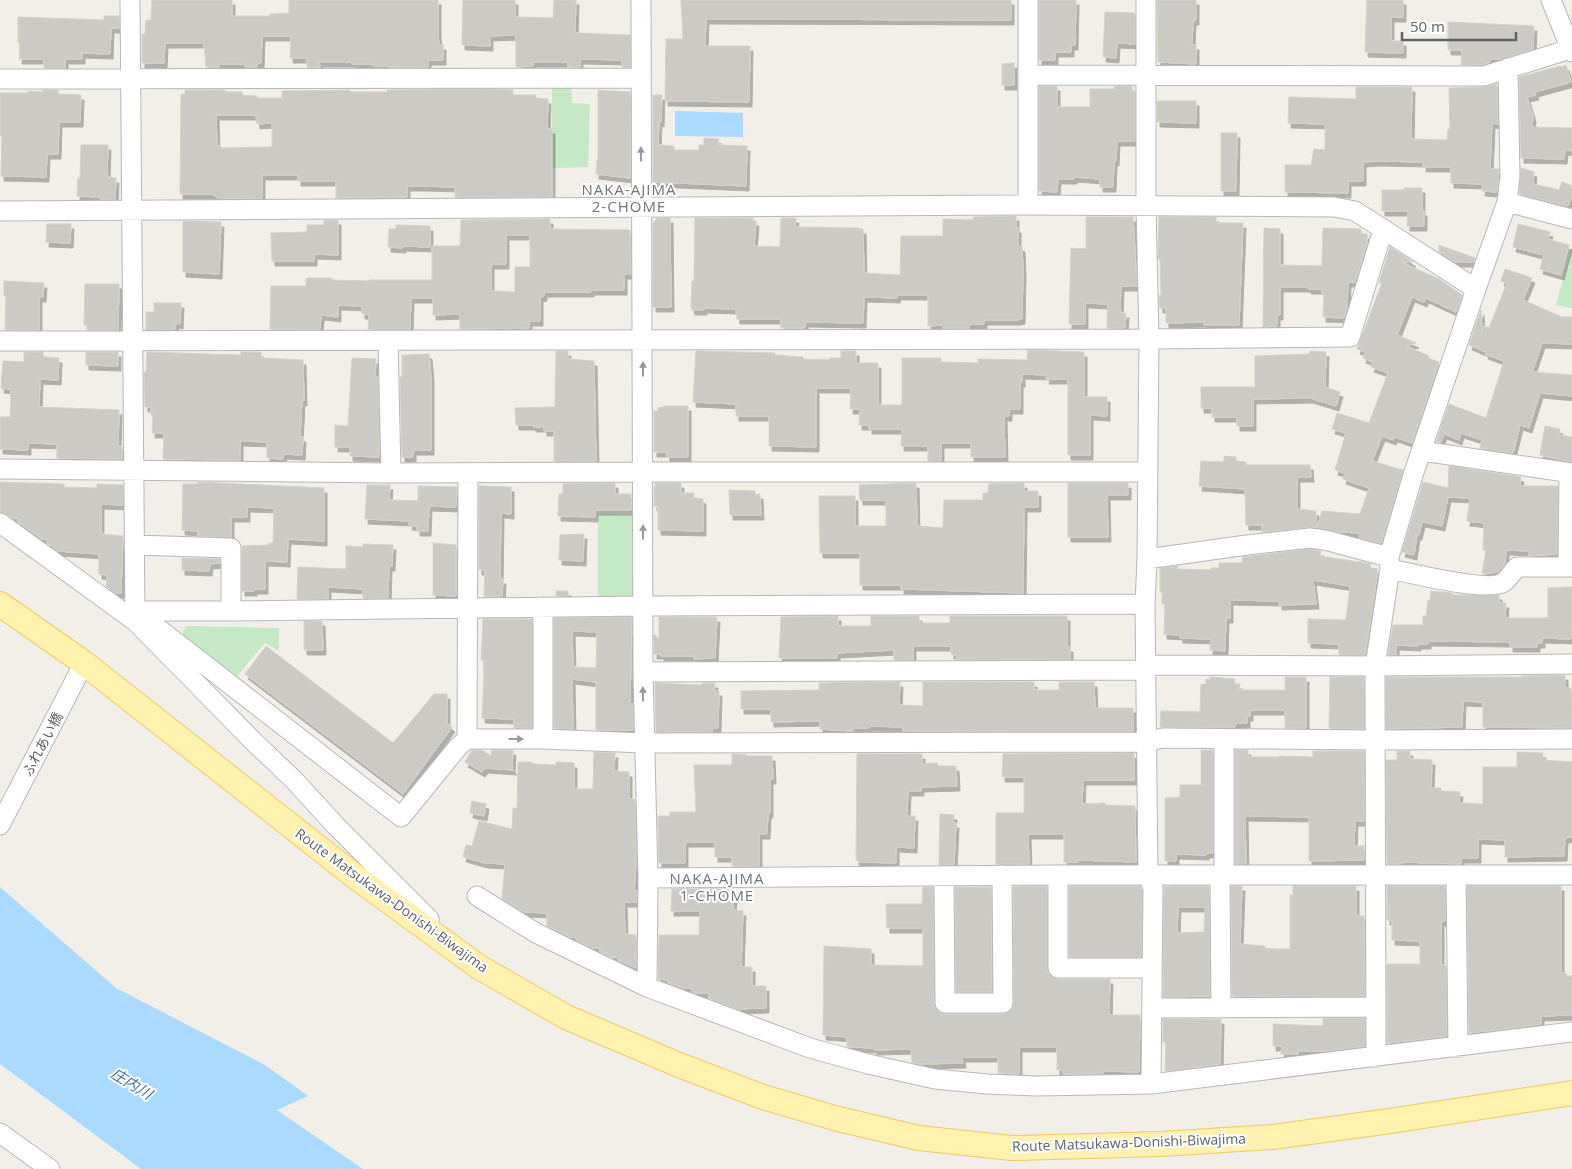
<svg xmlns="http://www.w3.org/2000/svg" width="1572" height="1169" font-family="'Open Sans','Noto Sans JP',sans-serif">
  <defs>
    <filter id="shadow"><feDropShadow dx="3" dy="5" stdDeviation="0" flood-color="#0004"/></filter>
  </defs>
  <rect width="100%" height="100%" fill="#f1efe8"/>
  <path fill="#c5e8c5" d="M552,83L571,84L572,103L590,104L588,167L552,168Z
    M1572,246V308L1556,305Z
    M598,514L638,515V596L631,601H598Z
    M186,626L279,628V651L265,643L237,676L182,634Z"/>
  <path fill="#aadaff" d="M675,111L743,113V137L675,136Z
    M0,887L116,988L265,1065L308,1096L277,1110L363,1169H141L0,1064Z"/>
  <path fill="#cccac5" stroke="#d6d1c6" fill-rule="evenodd" filter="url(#shadow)" d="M152,0H232V16H270V14L289,13V0H438V33L439,45H443V60H428V67H387V66H373V64H352V62H319L320,67H307V58H290L291,36H262L261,63H257V67H245V64H219V67H206L204,43H165L164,63H142V34H145L146,20H151Z
    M463,0H515V17L553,18L554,0H576L575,33L630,35V67H622V60L580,59V67H568V62H533V66L516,67V35L490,36V46L462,45Z
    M681,0H1011V20L706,19L705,46H750L749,102L665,101L666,39H683Z
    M1039,0H1076L1075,45H1071V52H1055V60H1039Z
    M1157,0H1196V20H1193L1192,45H1196V64L1158,62Z
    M1367,0H1403V17H1391V41H1403V53L1365,52Z
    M1105,12L1134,13L1135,16V44L1117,43L1116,58L1103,57Z
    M104,16H119V28H111L110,54L82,53V59H65V68H44V59H19L20,43H18V17L104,20Z
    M1448,22L1534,26L1533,49L1501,59H1490V62L1482,65H1461L1462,50H1448Z
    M1014,63V85H1002V64Z
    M1566,65L1571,82L1535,92L1536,95L1527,97L1533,117L1532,127L1572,128V151L1565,150L1564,159L1521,158L1519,77L1560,66L1561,67Z
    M1497,84L1498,124L1492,123L1490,169H1499L1497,192L1482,191L1483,184L1451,183V167H1423V162L1377,161L1363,162V181H1348V193L1285,192V165H1311L1314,149L1325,150V124L1288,123L1289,97L1356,99V87H1412L1411,139L1447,140L1448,129H1450L1449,88L1484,87Z
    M1039,86H1057V107H1090V89H1114L1115,86H1132V91H1135V141H1117L1116,161H1114L1113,187H1100V179L1074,177V179H1058L1057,192L1039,191Z
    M489,89L513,90V95H536V98L548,99L547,129H552V197H455V187L423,186H407V197L336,198V181H298V175H262V198H218L212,194H180L181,94H185V90H225V92H242V95L257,96V98H282V91L350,90V92H387V90ZM216,115H256L257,124L272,123V147L221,148V146H217Z
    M43,90H58V94L81,95L80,122H59L58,154H47L46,177L1,176L2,136H0V93H28V91L43,92Z
    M598,90L630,92V178L596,174L597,160H598Z
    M653,95H662L661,122L659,121L658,145L674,146V150H699V145H704V138L719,139L718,145L747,146L746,186L653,182Z
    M1157,101H1196V123L1157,122Z
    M1221,133H1237L1236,191H1221Z
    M81,145H108L107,177L116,178L115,199H100L101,197L77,196L78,178H80Z
    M1521,168L1534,172L1533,184L1559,190L1562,182L1572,186V196L1568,206L1519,194Z
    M1404,188H1422V211H1424V226H1407L1408,211H1382V190H1404Z
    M1016,216V228H1018V246L1022,247L1023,270L1022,319L1017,320H984V324H969V328H943L942,325L928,326V295H898L897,298L864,297L863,323L805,322V328H781V319H737L736,309L704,308V310H692L691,307L692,281H694L695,218H753V221H756L754,246L780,247L781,218H796L795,227L859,228V229H863L864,273L900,275L901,236H943V219L973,220V217Z
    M1086,217H1133L1137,286H1121L1120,310H1121V313H1126L1125,328H1107L1108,304L1085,303V324H1069L1071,248L1086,249Z
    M1159,217H1216V223H1243L1239,325H1204V322L1166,323V308H1160L1159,296L1161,295L1160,259H1158Z
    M657,218H670L671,307H653V224Z
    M550,219V229L630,230L631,274H624V290H591V292H544V296L540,297V321H529V328L460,329V314L433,315V298H411L410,329H368L369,314H362V306L338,305V317L322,315L321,317L320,329H270L271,286H306V278H332V280L369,281V280H432V246H460L461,220ZM506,235H530V267H515V292L491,291V264H506Z
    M324,220H338V255L314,254V261H272L271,233L307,232V225H324Z
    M183,221L221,222L219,274L183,272Z
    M47,224H71L70,243L46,242Z
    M1518,224L1550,232L1548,239L1569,245L1561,275L1540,269L1544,255L1513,247Z
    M396,225L430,226V247L403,246V248L388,247L389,229H396Z
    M1264,228L1280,229V265L1322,266L1323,228L1361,229V234H1367V243L1355,282H1348L1347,307L1344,318L1323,317L1324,293H1322V289H1308V287H1280V315H1277V326L1263,327Z
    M1439,245L1475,258L1474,262H1455L1439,252Z
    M1390,247L1413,262H1401L1439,279L1462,295L1456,312L1426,298L1424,302L1412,297L1397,335L1416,343L1406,346L1429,356L1428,358L1439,362L1412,443L1395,437L1393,440L1382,436L1372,461L1403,470L1381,543L1359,537L1360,533L1339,532L1317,528L1322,511L1360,514L1369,488L1343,479L1345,473L1335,470L1346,433L1332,429L1337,413L1369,423L1388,373L1371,367L1373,362L1363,358L1365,352L1357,349L1382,283H1379Z
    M1505,269L1532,278L1523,300L1562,317H1572V344L1542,343L1532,372L1572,375V396L1540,393L1529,428L1520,425L1513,453L1480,448L1482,440L1461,433L1459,440L1444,434L1441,442H1436L1449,404L1486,418L1504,361L1485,354L1486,352L1469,345L1481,310L1482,334L1484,326L1489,328L1507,283L1501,281Z
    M4,281L44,283L43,297H39V330H5L6,296H4Z
    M85,284H119L118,330H87V325H84Z
    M154,303H181L180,324L176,323L175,329L146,330V312H154Z
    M1028,350L1084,352V397H1107V416L1090,415V455H1068V379H1046L1047,375L1022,374V382H1020V409H1009V416H1004L1005,457H971V443H941V461H928V446H901L902,429H869V425H859L860,409H850L851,388H816V447L769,446V416H736V404L693,402L696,351L775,353V355L803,357V359L830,360V358H841V351H856V363H878V405H902V358H941V362L978,363V359L1027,360Z
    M556,351H568V359L594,361L596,461H554V431H544V427H533V425H516L515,408L555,407Z
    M1310,351L1326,352L1325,387L1340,392L1336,406L1310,398L1253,399V426H1237V417H1212V408H1201V387H1255V356L1310,354Z
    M24,352H43V357L59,358L58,380L40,379L39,407L119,410L118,446H122V459L57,458V444L28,443V450L0,449V417H10L11,389L1,388L3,361L24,362Z
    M86,352H118V366L86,365Z
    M147,352L241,355V352H261V358L303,360L304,401L302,400L300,437H303L302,455L284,454L283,459L267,458V442L240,441V460L163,459L164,433H152L153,415H151V407H145L144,372H146Z
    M429,354L431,378V450H413V457H402L400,377H402V355Z
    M352,358L376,359L375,377H378L379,457L350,456V447H335V425L348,426Z
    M664,406H688V457H667V452H654V411H658V408L663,407Z
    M1545,426L1560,429L1559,435L1572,437V462L1540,455Z
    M1224,456L1236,457V461L1246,462V465H1310L1311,477H1297V509L1316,511V527L1262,532V525H1246L1245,489L1199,486L1201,461L1224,462Z
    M1449,466L1521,477L1520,486H1558L1557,554L1529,556V551L1506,550L1505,564L1498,572L1482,574L1486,550H1483L1484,523L1467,521L1470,498L1448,497L1442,526L1422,522L1419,535H1417L1414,555L1402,552L1423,482L1448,488Z
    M0,482L64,484V487L97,488V484L123,485V505L101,504V534L123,536L121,593H115L106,586L107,575L99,574V554L58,551L47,543V539H42L18,522V518H12L0,512Z
    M198,482L324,488V541L288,539L287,562L265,561V589H254V591H242V546L269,545V543H273L274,508L247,507V517H231V537L198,536V531L182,530L183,484H198Z
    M615,483V494H631V510H595V517L558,516L559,494H563V484Z
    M655,483H681V493H694L693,498L703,499V531L658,530V506H654V487H655Z
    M916,483L917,526L943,528L944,500H983V493H988L989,484L1024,483V491H1038V507H1024L1023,593L901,589V585H860V553H820L819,496H855V526H886V500H860L859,485Z
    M1068,483H1128V495H1107L1108,537H1068Z
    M367,485H390L389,500L418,501V486L457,487L456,507L429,506L428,531H417V526L409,525L410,521L365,519Z
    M479,486L511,487V514L501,513L500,579H503L502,596L484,597L485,570H479Z
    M729,490L755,491V495L760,494L761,515H730Z
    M584,534L583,561L559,560L560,535Z
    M433,543L456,545V596L433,595Z
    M363,544L393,545L392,566H389L388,598H363V589L328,587V599H297L298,567L346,569V546L363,547Z
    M1310,549L1321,551L1320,556L1359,562V561L1371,564L1370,568L1378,569L1365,655H1339V644L1308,643V619L1346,620L1350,586L1313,580L1316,604L1279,605V601L1230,600V618H1226L1225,651L1210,650L1211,639L1180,638V635L1164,634L1165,604H1162V592H1160V568L1178,566L1177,569L1211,570V568H1219V563H1242L1243,557Z
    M182,558L220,559V563L210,564L209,571L182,570Z
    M1572,587L1571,639L1542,638V643H1537V647H1510V642L1428,641V644H1418V646L1396,645V655H1388L1393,625H1423V616H1426L1428,600H1430L1431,591L1452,593V595H1499V603H1506L1505,618H1544L1548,617V588Z
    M556,591H568V596H556Z
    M838,616V626H871V616H919V622L924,623H950V616H1067V647H1070V659L956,660L957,655L951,654V646H913V660H894V650L837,653V658H779L781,617Z
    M632,617L630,704H633V730H596V682L572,679L573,729L554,728V618ZM572,631L597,632L596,668L573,667Z
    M659,617H717L715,658L694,659V656H661V654H654V634L659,639Z
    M483,619H532V728H514V719L482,718L484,675L483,660H481Z
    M304,621H322L323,650H304Z
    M266,646L393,743L434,694H447V723L452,727L403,794L245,674Z
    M1565,675V688H1571L1572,728L1483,727V702L1463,701L1462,727L1386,729V677H1522V676Z
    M1210,677L1235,679L1234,684H1240L1239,690H1285V677H1306V728H1285V710H1250V716H1247V723H1236L1235,727H1160L1161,711L1200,712L1201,684H1206V679L1210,680Z
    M1330,677H1364V729L1329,728Z
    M866,682H900L899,705L923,706V682H1034V690H1059V682H1094L1095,708H1133V731H903V727L870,726L869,728H853V731L820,729V721L771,722V709H741V691L819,690V683H823Z
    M655,683L702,685V683H715L714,691H719L718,728H713L712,732H656Z
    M472,750H482L491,756L492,750H513L512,768L514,770L485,768L482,772L465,762Z
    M1201,750H1213V853H1206V855L1176,854V861H1165V798L1180,797V785H1201Z
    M1235,750H1248V757H1279V756L1313,757V751H1364V821H1355L1354,846H1364V860L1309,861V817L1245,816L1246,864H1235Z
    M1397,751H1410V759L1432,760L1431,788H1441V791L1460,792L1459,803L1483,804V767H1517V752L1543,753L1542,760L1572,762V837L1565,838L1564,856L1505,857V840L1478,839V858H1461V864L1402,862V864H1387L1386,760H1397Z
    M594,752L615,753L614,771L629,772V799H635L636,863L634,891H637V902H624L625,934L636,935V968L618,960V957H611L600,952V948H592L576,940V937H570L547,926V913L524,912L502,899L505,864L485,863L463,857L466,845L472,846L479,821L512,829L513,808H517L518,762H532V764L556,765V762L574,763V789H593Z
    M1134,753V780H1083L1082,804L1105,803V805L1135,806L1136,862L1078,860V862H1064V834H1028L1029,864H996V813H1024V777H1002L1003,754Z
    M732,754L747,755V756H772L773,779H770V813H768L767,834H759V866H732V857H715V842H685V863H659L658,816H670V812H696L694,765H732Z
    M857,754H922V764L937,763L938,766H956L957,786L921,787V791H908L907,816H915L914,848L896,847V863L859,862V861L856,860Z
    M472,801L486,804L484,816L470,813Z
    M940,814L954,815L953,823H956L954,865H939Z
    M1047,886L1048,973L1052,977L1058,979H1110L1109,1015H1140L1139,1072L1103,1071V1074H1063V1070H1057V1047H1019V1074L998,1073V1057H962L963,1063L918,1064L912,1062L911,1049L874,1050V1048L850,1047H847V1037L823,1035L824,946L871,949V965L923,966V928H887L886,904H922L923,887H933L934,1003L936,1009L940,1013L945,1014H1003L1009,1012L1013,1008L1014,1003L1013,887Z
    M1069,886H1140L1142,890L1141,957H1069Z
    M1172,886H1209L1210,996L1163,997L1164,887ZM1178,907H1205L1204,932L1177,933Z
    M1231,886H1242L1240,944L1265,946V948L1276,949H1290V895H1293V886H1356V916H1364L1365,996H1232Z
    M1387,886H1445V921H1441V965H1446L1447,1036L1387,1043V964H1420V941L1392,940V920H1387Z
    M1467,886H1561V973H1566L1567,976H1572V1015L1541,1016V1024L1488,1031H1480V1032L1469,1033Z
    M955,887H991L992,992H956Z
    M672,889H729V895H734L733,910L743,911L741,967H752V986H766V1008L737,1009L709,998V993H694L692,992V988H683L668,983V980L658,979L659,935H699L700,911H671Z
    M1323,1018H1365V1046L1327,1051H1298V1054H1281L1282,1046H1273V1024L1323,1026Z
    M1163,1019H1221L1220,1064L1165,1071L1166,1042H1163Z"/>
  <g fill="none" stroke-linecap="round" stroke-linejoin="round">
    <defs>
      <path id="minor" d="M130,0L135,621L256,744L294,780L336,826L429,919L426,925
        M641,0L643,672L648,878L647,987
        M1146,0V206L1149,339L1147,559L1145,604L1148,875L1153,888L1151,1084
        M1551,0L1572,52
        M1030,75L1484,76L1570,49
        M0,79L640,78
        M1507,202L1572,219
        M1028,205V0
        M0,211L1028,205L1334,207L1355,211L1476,289
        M388,340L391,473
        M0,341L1149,339L1350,337L1383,230
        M1422,451L1572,473
        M0,469L391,473L643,472H1148
        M0,523L135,621
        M135,545L231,548V611
        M1147,559L1247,545L1310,538L1325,540L1389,557
        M1568,567L1569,473
        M1390,569C1410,573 1490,593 1504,582C1509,578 1513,571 1517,567H1572
        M135,611H231L643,606L1145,604
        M146,619L401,817L458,747L467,739L468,473
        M1147,665L1375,666L1572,664
        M643,672L1146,670
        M467,739H543L644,743L1146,742L1163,738L1375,740L1572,739
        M543,739V607
        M1224,739V875
        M0,825L84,663
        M1058,875V968H1151
        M1220,875L1221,1008
        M1456,875L1458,1047
        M944,876L945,1003H1003L1002,875
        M648,878L1058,875H1572
        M477,896L536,933L647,987L810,1048L868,1064L935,1079L987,1084L1037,1086L1151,1084L1572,1032
        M1152,1008L1376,1007
        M1376,1057L1375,666L1390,569L1389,557L1413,475L1476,289L1507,202L1510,177L1508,68
        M0,1133L50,1169"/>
      <path id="major" d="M0,604L84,663L357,878L479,967L566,1017L679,1065L763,1097L838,1119L919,1138L1012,1148L1161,1144L1273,1137L1390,1121L1572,1093"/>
    </defs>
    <use href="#minor" stroke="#b5b8bc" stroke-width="21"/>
    <use href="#major" stroke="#f2c960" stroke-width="26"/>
    <use href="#minor" stroke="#fff" stroke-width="19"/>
    <use href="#major" stroke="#fff2af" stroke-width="24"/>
  </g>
  <defs><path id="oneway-solid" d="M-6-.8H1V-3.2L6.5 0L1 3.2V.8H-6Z" transform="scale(1.25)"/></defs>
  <g fill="#979a9d">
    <use href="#oneway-solid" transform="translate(641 154) rotate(-91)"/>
    <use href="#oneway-solid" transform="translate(643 369) rotate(-90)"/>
    <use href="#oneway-solid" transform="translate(643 532) rotate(-90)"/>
    <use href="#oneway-solid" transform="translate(643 694) rotate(-91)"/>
    <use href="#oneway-solid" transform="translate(516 739)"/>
  </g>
  <g text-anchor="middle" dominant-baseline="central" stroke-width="4" stroke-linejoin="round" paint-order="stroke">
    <g font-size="14" fill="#5f6368" stroke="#fff">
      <text transform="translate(42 744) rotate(-62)">ふれあい橋</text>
      <text transform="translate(392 900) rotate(36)">Route Matsukawa-Donishi-Biwajima</text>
      <text transform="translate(1129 1142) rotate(-2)">Route Matsukawa-Donishi-Biwajima</text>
    </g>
    <g font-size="15" letter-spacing="1" fill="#70757a" stroke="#fff">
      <text x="629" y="189">NAKA-AJIMA<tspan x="629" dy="17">2-CHOME</tspan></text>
      <text x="717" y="878">NAKA-AJIMA<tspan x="717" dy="17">1-CHOME</tspan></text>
    </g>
    <g font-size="15" font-style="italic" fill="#4174aa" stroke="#fff">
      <text transform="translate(132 1083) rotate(32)">庄内川</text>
    </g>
  </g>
  <path d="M1402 32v8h114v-8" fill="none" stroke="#5f6368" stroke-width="2.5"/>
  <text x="1410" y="32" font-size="15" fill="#5f6368" stroke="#ffffff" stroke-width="4" paint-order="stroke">50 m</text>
</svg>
